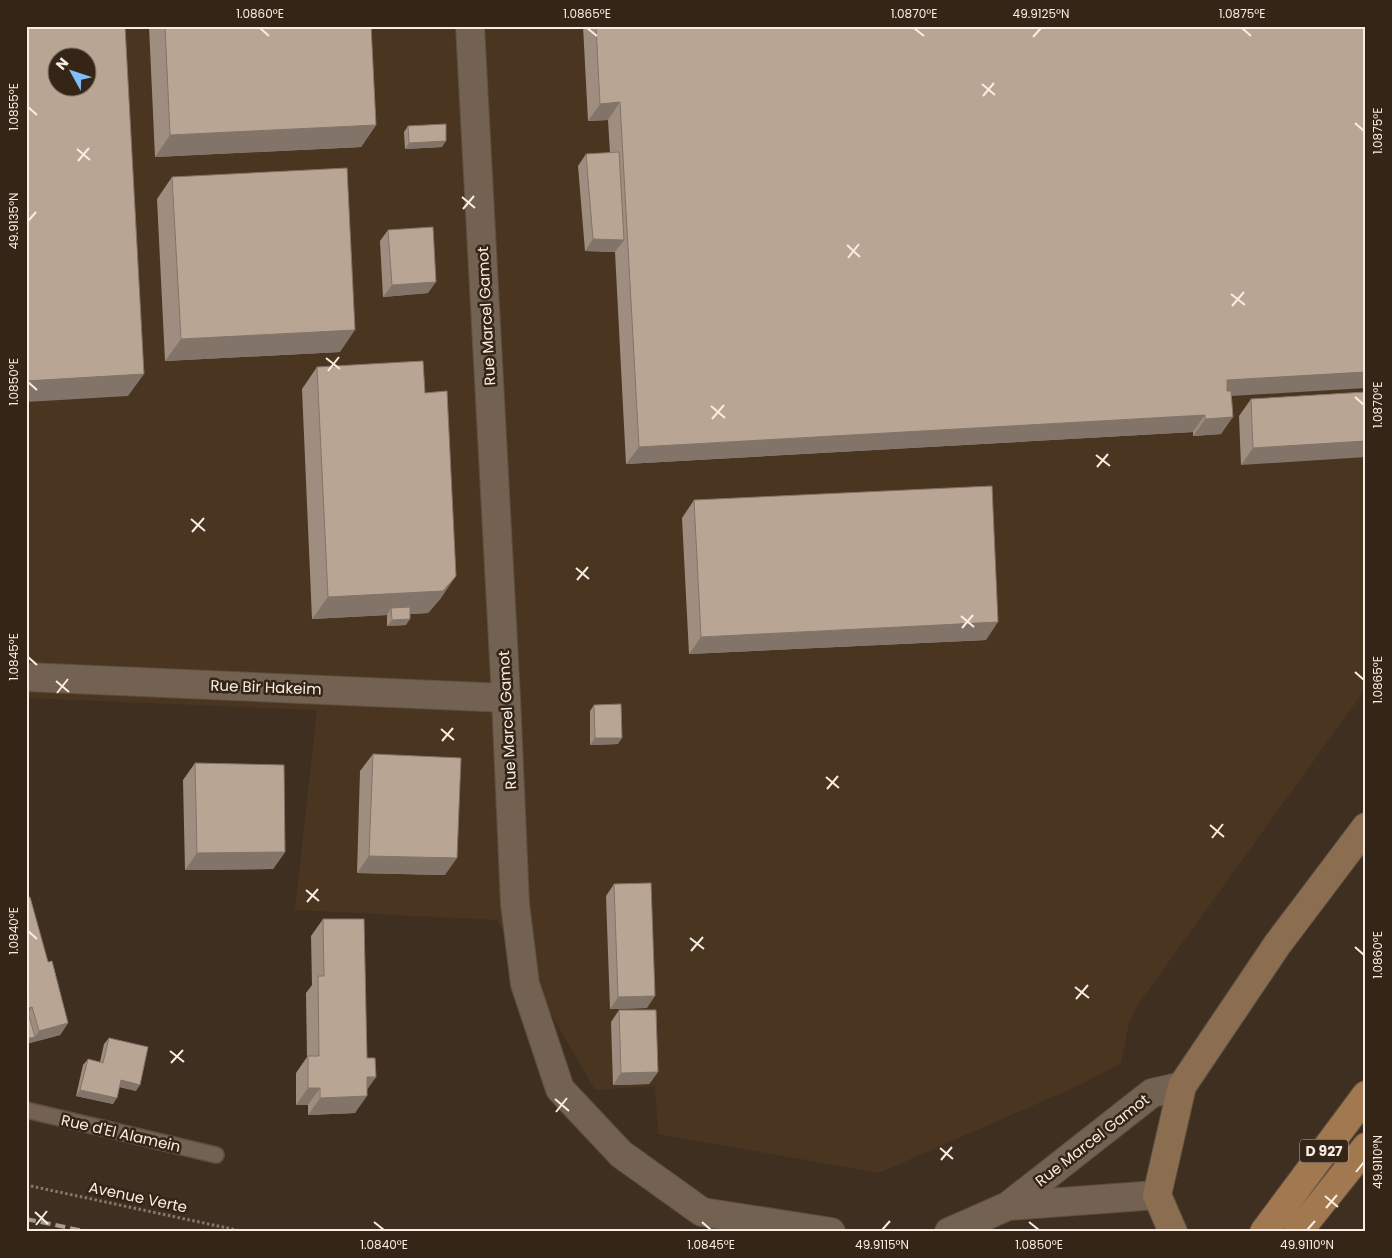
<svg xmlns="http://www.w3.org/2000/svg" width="1392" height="1258" font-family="Poppins,sans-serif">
  <rect width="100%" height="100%" fill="#3f2f21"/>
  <path fill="#4a3521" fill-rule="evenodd" d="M26,26H1366V688L1137,1006L1129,1022L1121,1063L1082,1084L879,1173L658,1134L655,1086L595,1090L497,920L295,910L317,710L26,698ZM58,58H88V88H58Z"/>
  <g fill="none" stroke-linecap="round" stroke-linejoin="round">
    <defs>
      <path id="service" d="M26,1110L216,1155"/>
      <path id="minor" d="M470,26L506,698L515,904L525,984L560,1089L621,1154L702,1212L831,1232
        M26,677L506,698
        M1008,1206L1152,1093L1182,1086
        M949,1232L1008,1206L1157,1195"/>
      <path id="secondary" d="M1173,1232L1157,1195L1182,1086L1277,945L1366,827"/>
      <path id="primary" d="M1264,1232L1366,1095
        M1298,1232L1366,1147"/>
    </defs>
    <use href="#service" stroke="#5c4f42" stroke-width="18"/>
    <use href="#minor" stroke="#5c4f42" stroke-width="30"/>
    <use href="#secondary" stroke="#5c4f42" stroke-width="30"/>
    <use href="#primary" stroke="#5c4f42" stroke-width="30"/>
    <path stroke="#86796c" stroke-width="3" stroke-dasharray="2.5 2.5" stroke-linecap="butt" d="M26,1185L246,1232"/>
    <use href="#service" stroke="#736151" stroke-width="15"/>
    <use href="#minor" stroke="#736151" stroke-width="28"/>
    <use href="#secondary" stroke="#8b6d50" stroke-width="28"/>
    <use href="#primary" stroke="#a27850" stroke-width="28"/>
    <path stroke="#a89b90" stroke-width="4" stroke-dasharray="10 5" stroke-linecap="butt" d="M26,1219L89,1232"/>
  </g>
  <path fill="#9f8e7f" d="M149,26H371L376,125L361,147L155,157Z
    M583,26H1366L1231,396L1221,434L1193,436V432L626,464L615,252L585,251L578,166L586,154L610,153L608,120L588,121Z
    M408,126L442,147L405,149L404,132Z
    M172,177L340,352L165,361L157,199Z
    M388,230L428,293L383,297L380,241Z
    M317,367L425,393L441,598L428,613L410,614L406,625L387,626V615L312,619L302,389Z
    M1366,392L1241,465L1239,416L1251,399Z
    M694,500L986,640L689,654L682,518Z
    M594,705L618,744L590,745V711Z
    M373,754L445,875L357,873L360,771Z
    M195,763L285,852L273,869L185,870L183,780Z
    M614,884L647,1008L610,1009L606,896Z
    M26,898L68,1023L60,1035L26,1044Z
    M323,919L367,1044V1058L376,1077L367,1089L355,1113L308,1115V1105H296V1073L307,1057L306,993L312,985L311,936Z
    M619,1010L658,1072L649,1084L613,1085L611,1022Z
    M109,1038L136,1091L119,1087L113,1104L76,1096L83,1065L88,1059L100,1062L104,1044Z"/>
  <path fill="#827468" d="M620,102L608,120L588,121L600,104Z
    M376,125L361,147L155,157L170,135Z
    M446,141L442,147L405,149L409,143Z
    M593,239L624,240L615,252L585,251Z
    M436,282L428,293L383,297L392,285Z
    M355,330L340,352L165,361L181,339Z
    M1366,372V388L1215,397L1227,380Z
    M144,374L128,396L26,402V381Z
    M1205,415L1193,432L626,464L639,447Z
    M1233,417L1221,434L1193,436L1205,419Z
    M1366,441V457L1241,465L1253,448Z
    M456,576L441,598L428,613L391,615V608L387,615L312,619L328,597Z
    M410,619L406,625L387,626L392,620Z
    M998,622L986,640L689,654L701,637Z
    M595,738H622L618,744L590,745Z
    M285,852L273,869L185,870L197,853Z
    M369,856L457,858L445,875L357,873Z
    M655,996L647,1008L610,1009L618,997Z
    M32,1007L26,1016V1009Z
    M68,1023L60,1035L26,1044V1039L35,1037L39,1031Z
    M658,1072L649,1084L613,1085L621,1073Z
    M367,1077H376L364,1094Z
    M121,1080L140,1085L136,1091L117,1086Z
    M308,1088H320L308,1105H296Z
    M80,1090L117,1098L113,1104L76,1096Z
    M367,1096L355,1113L308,1115L320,1098Z"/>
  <path fill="#b9a594" stroke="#827468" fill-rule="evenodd" d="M26,26H125L144,374L26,381ZM58,58H88V88H58Z
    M165,26H371L376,125L170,135Z
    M596,26H1366V372L1227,380V391H1231L1233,417L1205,419V415L639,447L620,102L600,104Z
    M446,124V141L409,143L408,126Z
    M619,152L624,240L593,239L586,154Z
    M347,168L355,330L181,339L172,177Z
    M433,227L436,282L392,285L388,230Z
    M423,361L425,393L447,391L456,576L443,591L328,597L317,367Z
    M1366,392V441L1253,448L1251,399Z
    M992,486L998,622L701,637L694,500Z
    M410,607V619L392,620L391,608Z
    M621,704L622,738H595L594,705Z
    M373,754L461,758L457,858L369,856Z
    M195,763L284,765L285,852L197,853Z
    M651,883L655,996L618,997L614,884Z
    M30,897L48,962L52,961L68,1023L39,1031L32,1007L26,1009V993L29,992L26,981V898Z
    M323,919H364L367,1058H375L376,1077H367V1096L320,1098V1088H308V1056H319L318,976H324Z
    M619,1010H656L658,1072L621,1073Z
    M28,1013L35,1037L26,1039V1014Z
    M109,1038L148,1047L140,1085L121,1080L117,1098L80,1090L88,1059L103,1063Z"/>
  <path fill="none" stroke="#f7ede3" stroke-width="2" d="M260,28L269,36M587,28L597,36M914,28L924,36M1242,28L1251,36M1033,37L1041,28M982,84L995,95M983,96L994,83M28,107L37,115M1355,123L1364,131M77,149L90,160M78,161L89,148M462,197L475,208M463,209L474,196M28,221L36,212M847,245L860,257M848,258L859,244M1231,294L1245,305M1232,306L1244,292M326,358L340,369M328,371L339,357M28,382L37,390M1355,397L1364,405M711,406L725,418M712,419L724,405M1096,455L1110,466M1097,467L1108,454M191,519L205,531M192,532L204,518M576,568L589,579M577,580L588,567M961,616L974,627M962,628L973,615M28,657L37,665M1355,672L1364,680M56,681L69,692M57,693L68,679M441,729L454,740M442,741L453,728M826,777L839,788M827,789L838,776M1210,825L1224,837M1212,838L1223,824M306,890L319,901M307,902L318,889M28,931L37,939M690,938L704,949M1355,947L1364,955M691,951L703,937M1075,987L1089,998M1076,999L1088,985M170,1051L184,1062M171,1063L183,1050M555,1099L569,1111M556,1112L567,1098M940,1148L953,1159M941,1160L952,1147M1356,1172L1364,1162M1325,1196L1338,1207M1326,1208L1337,1195M35,1212L48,1224M374,1222L384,1230M702,1222L711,1230M1029,1222L1039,1230M36,1225L47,1211M882,1230L890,1221M1307,1230L1315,1221"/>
  <g text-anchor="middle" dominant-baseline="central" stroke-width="5" stroke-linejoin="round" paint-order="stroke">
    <rect fill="#352517" stroke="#bdb1a6" stroke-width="1" x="1300" y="1139.5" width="48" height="23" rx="4"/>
    <g font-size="14" font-weight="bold" fill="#f7ede3">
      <text x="1324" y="1151">D 927</text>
    </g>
    <g font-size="15" fill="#f7ede3" stroke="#352517">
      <text transform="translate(486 316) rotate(-93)">Rue Marcel Gamot</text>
      <text transform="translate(266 687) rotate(2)">Rue Bir Hakeim</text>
      <text transform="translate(507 720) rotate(-93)">Rue Marcel Gamot</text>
      <text transform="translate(121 1133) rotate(13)">Rue d'El Alamein</text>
      <text transform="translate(1092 1140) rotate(-38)">Rue Marcel Gamot</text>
      <text transform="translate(138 1197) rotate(12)">Avenue Verte</text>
    </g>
  </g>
  <rect width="1392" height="1258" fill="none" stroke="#352517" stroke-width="55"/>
  <g transform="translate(72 72) rotate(310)"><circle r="24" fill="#352517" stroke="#837569"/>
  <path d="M0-4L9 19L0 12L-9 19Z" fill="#81bdfa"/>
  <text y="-8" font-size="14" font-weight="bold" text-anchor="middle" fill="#f7ede3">N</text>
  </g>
  <rect x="28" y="28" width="1336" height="1202" fill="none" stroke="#f7ede3" stroke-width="2"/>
  <g font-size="12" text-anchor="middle" fill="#f7ede3">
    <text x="260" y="18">1.0860°E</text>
    <text x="587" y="18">1.0865°E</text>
    <text x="914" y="18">1.0870°E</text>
    <text x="1041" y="18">49.9125°N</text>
    <text x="1242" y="18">1.0875°E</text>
    <text transform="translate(14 107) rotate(-90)" y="4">1.0855°E</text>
    <text transform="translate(1378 131) rotate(-90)" y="4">1.0875°E</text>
    <text transform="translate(14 221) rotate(-90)" y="4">49.9135°N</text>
    <text transform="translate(14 382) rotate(-90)" y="4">1.0850°E</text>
    <text transform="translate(1378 405) rotate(-90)" y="4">1.0870°E</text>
    <text transform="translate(14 657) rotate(-90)" y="4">1.0845°E</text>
    <text transform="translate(1378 680) rotate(-90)" y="4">1.0865°E</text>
    <text transform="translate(14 931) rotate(-90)" y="4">1.0840°E</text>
    <text transform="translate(1378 955) rotate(-90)" y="4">1.0860°E</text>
    <text transform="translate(1378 1162) rotate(-90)" y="4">49.9110°N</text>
    <text x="384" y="1249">1.0840°E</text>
    <text x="711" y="1249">1.0845°E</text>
    <text x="882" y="1249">49.9115°N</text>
    <text x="1039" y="1249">1.0850°E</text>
    <text x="1307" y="1249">49.9110°N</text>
  </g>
</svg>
